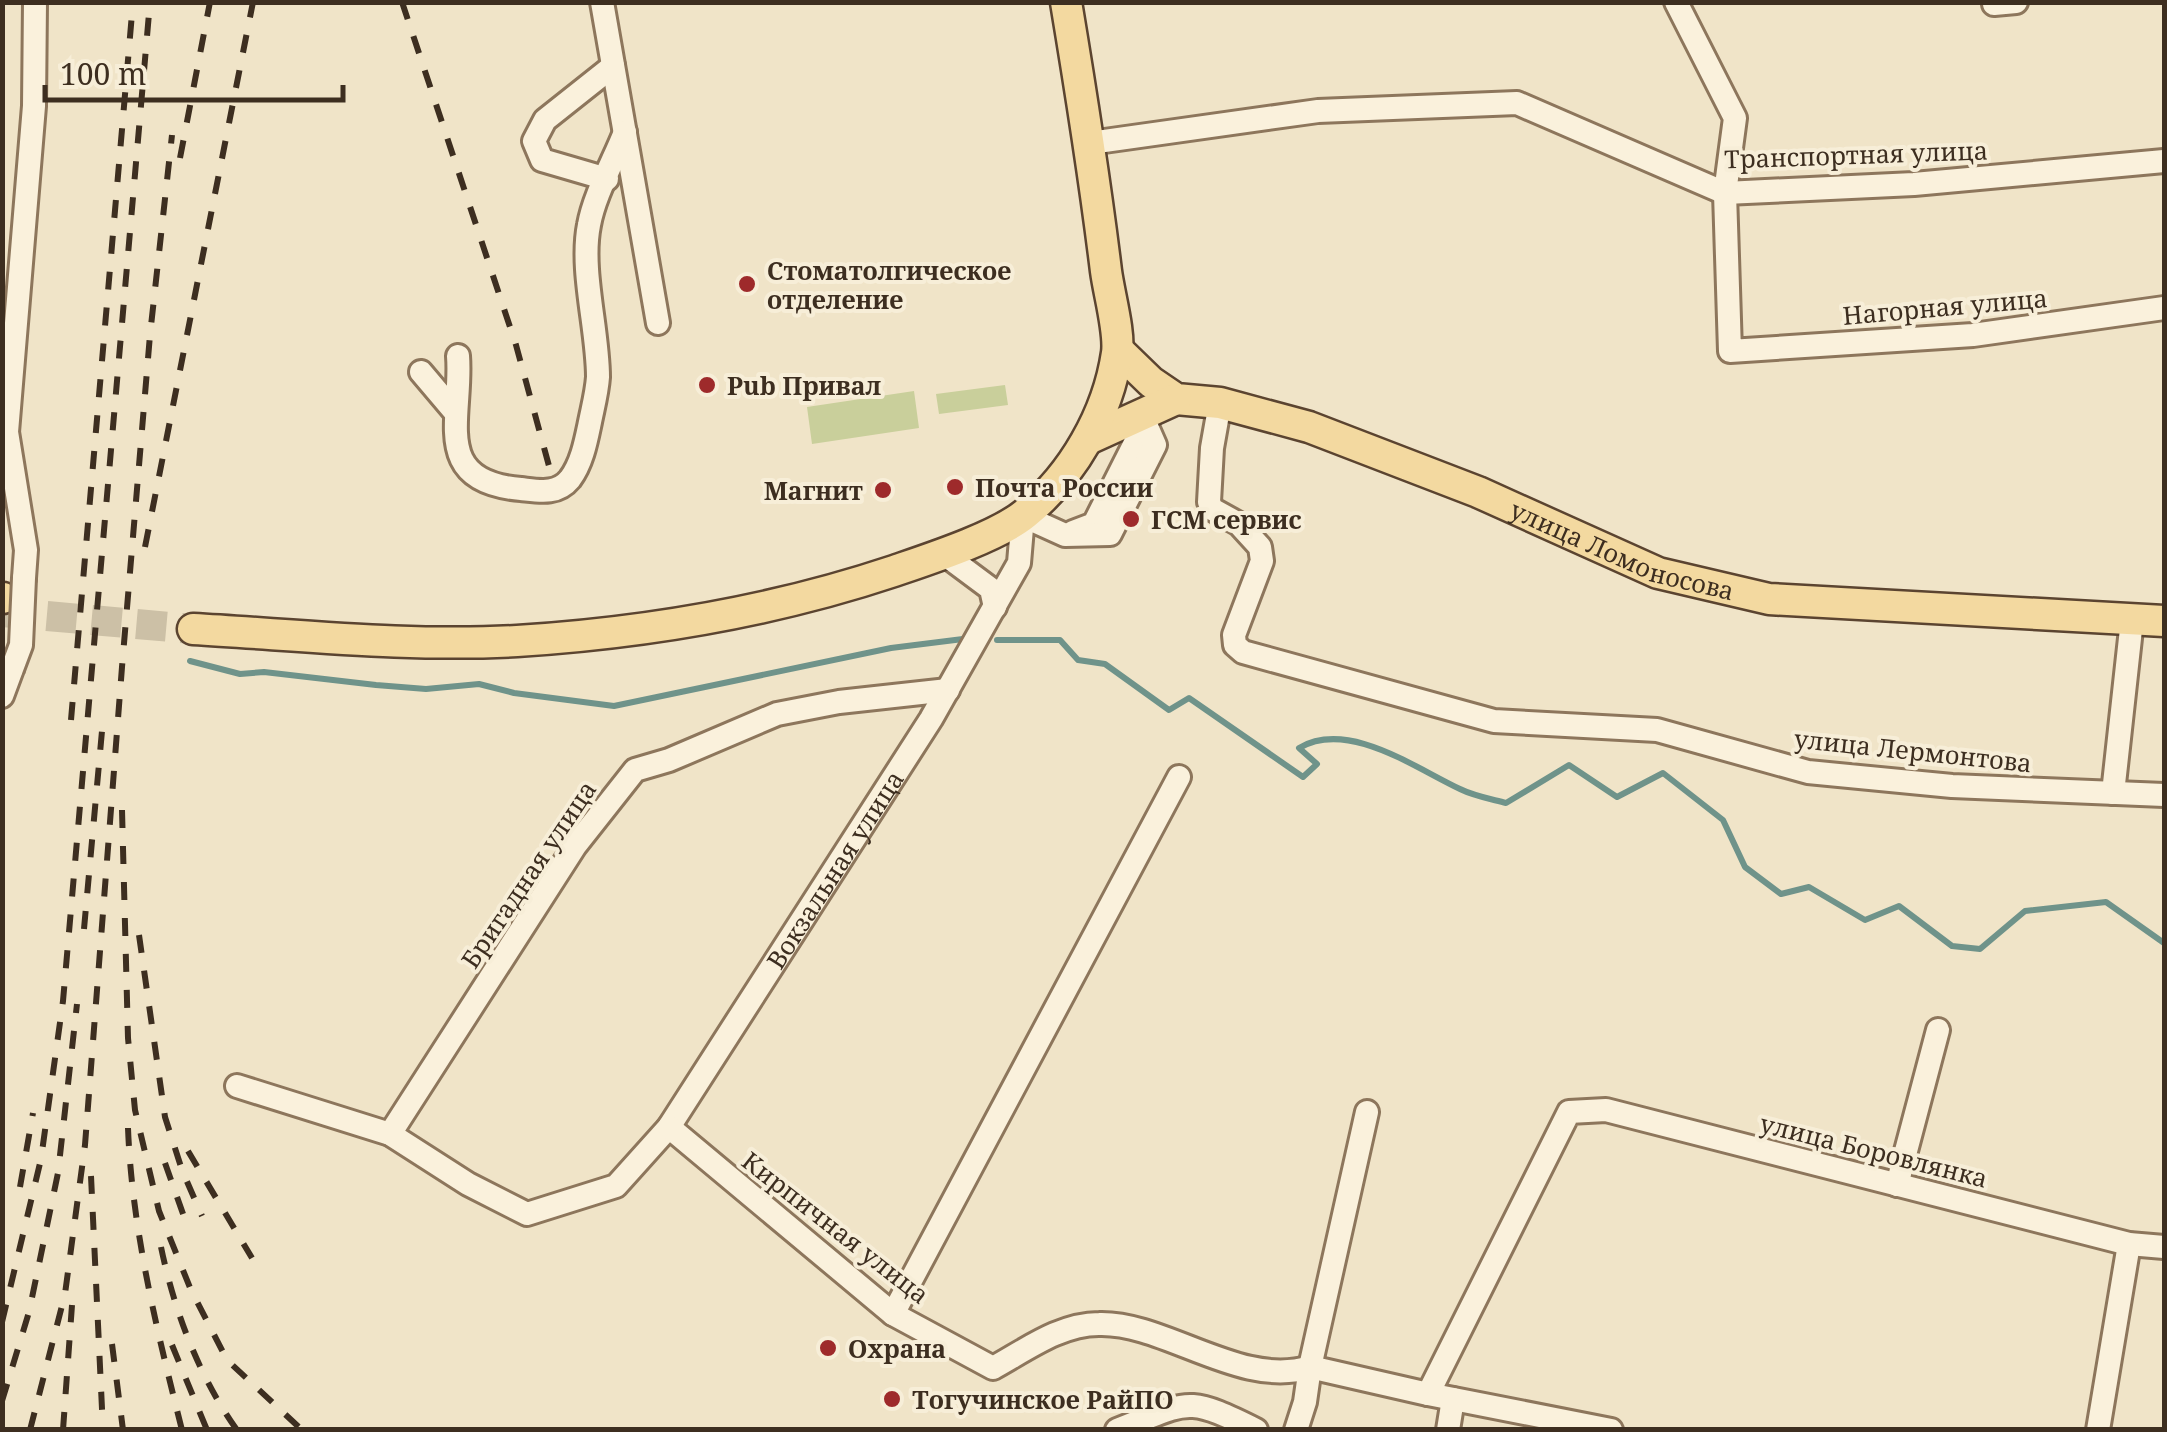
<svg xmlns="http://www.w3.org/2000/svg" width="2167" height="1432" font-family="'Noto Serif',serif">
  <rect width="100%" height="100%" fill="#f0e4c8"/>
  <path fill="#c9cf9b" d="M1005,385L1008,405L939,414L936,394Z
    M914,391L919,428L812,444L807,407Z"/>
  <g fill="none" stroke-linecap="round" stroke-linejoin="round">
    <path stroke="#6f938a" stroke-width="6" d="M997,640H1060L1078,660L1105,664L1169,710L1189,698L1303,777L1317,764L1299,748C1348,719 1415,768 1460,789C1474,796 1491,799 1506,803L1569,765L1617,797L1663,773L1723,820L1745,867L1781,894L1809,887L1865,920L1899,906L1952,946L1980,949L2025,911L2106,902L2164,943
      M190,661L240,674L264,672L376,685L426,689L479,684L514,693L614,706L891,648L963,639"/>
    <path stroke="#ccc0a6" stroke-width="30" stroke-dasharray="30 15" stroke-linecap="butt" d="M2,612L193,629"/>
    <defs>
      <g id="minor">
        <path d="M602,2L658,323"/>
        <path d="M1676,2L1735,118L1725,193L1730,351L1973,335L2164,308"/>
        <path d="M1994,4L2016,2"/>
        <path d="M1090,143L1318,111L1517,103L1725,193L1914,184L2164,161"/>
        <path d="M607,179L542,160L534,141L545,120L613,66"/>
        <path d="M458,356C463,416 429,482 521,489C539,491 557,495 570,479C582,463 586,441 590,422C593,407 597,392 598,377C598,330 580,270 589,225C594,196 614,160 625,132"/>
        <path d="M421,372L454,411"/>
        <path d="M1220,403L1212,448L1209,502L1212,509L1239,524L1260,547L1262,561L1234,635L1235,645L1243,652L1494,721L1657,730L1808,772L1952,786L2164,795"/>
        <path d="M1073,532L1094,524L1145,423"/>
        <path d="M944,554L991,589L995,607"/>
        <path d="M24,578L26,550L7,432L34,106L35,2"/>
        <path d="M2,696L12,669"/>
        <path d="M2113,793L2132,620"/>
        <path id="s1" d="M237,1086L390,1134L468,1184L527,1214L616,1186L669,1127L931,719L1019,563L1023,516L1065,535L1110,534L1155,445L1141,413"/>
        <path d="M669,1127L893,1314L993,1368C1026,1350 1060,1324 1099,1324C1165,1322 1241,1389 1310,1367L1428,1394L1611,1430"/>
        <path d="M390,1134L575,846L635,770L669,760L777,714L839,702L948,690"/>
        <path d="M1897,1185L1938,1030"/>
        <path d="M893,1314L1179,777"/>
        <path d="M1428,1394L1569,1112L1606,1110L2129,1244L2164,1247"/>
        <path d="M1117,1430C1189,1402 1184,1394 1256,1430"/>
        <path d="M1296,1430L1305,1402L1310,1367L1367,1112"/>
        <path d="M1448,1430L1453,1399"/>
        <path d="M2098,1430L2129,1244"/>
      </g>
      <g id="major">
        <path id="s2" d="M1118,350L1151,382L1176,399L1220,403L1309,427L1478,492L1658,573L1769,599L2164,621"/>
        <path d="M1088,439L1176,399"/>
        <path d="M2,598H3"/>
        <path d="M193,629C300,635 409,647 517,641C643,633 774,611 894,571C929,559 997,537 1025,514C1073,475 1108,414 1117,353C1120,332 1109,294 1106,271C1095,181 1081,92 1066,2"/>
      </g>
    </defs>
    <use href="#minor" stroke="#8d765c" stroke-width="28"/>
    <use href="#major" stroke="#5b4430" stroke-width="35"/>
    <use href="#minor" stroke="#faf1dc" stroke-width="22"/>
    <use href="#major" stroke="#f3d9a0" stroke-width="30"/>
    <path stroke="#3d2e20" stroke-width="6" stroke-dasharray="18 18" stroke-linecap="butt" d="M402,2L516,345L549,466
      M180,158L210,2
      M145,547L253,2
      M71,720L133,2
      M122,810L128,1038L135,1110L159,1211L191,1290L227,1360L302,1430
      M84,929L103,720
      M139,935L165,1117L182,1170L202,1216
      M128,1128C132,1230 157,1331 182,1430
      M188,1151L252,1258
      M165,1163L187,1225
      M91,1176L103,1430
      M20,1187L33,1113
      M161,1247C174,1310 199,1377 237,1430
      M2,1322L41,1159L63,1001L150,2
      M112,1344L123,1430
      M172,1345L207,1430
      M2,1401L29,1312L58,1173L77,1004
      M30,1430L65,1294L85,1145L122,667L150,335L172,135
      M63,1430L72,1305"/>
    <defs>
      <path id="minor-bridge" d="M12,669L21,645L24,578"/>
    </defs>
    <use href="#minor-bridge" stroke="#8d765c" stroke-width="28" stroke-linecap="butt"/>
    <use href="#minor-bridge" stroke="#faf1dc" stroke-width="22"/>
  </g>
  <g fill="#9e2a2b" stroke="#f7eed8" stroke-width="4">
    <circle cx="747" cy="284" r="10"/>
    <circle cx="707" cy="385" r="10"/>
    <circle cx="955" cy="487" r="10"/>
    <circle cx="883" cy="490" r="10"/>
    <circle cx="1131" cy="519" r="10"/>
    <circle cx="828" cy="1348" r="10"/>
    <circle cx="892" cy="1399" r="10"/>
  </g>
  <g text-anchor="middle" dominant-baseline="central" stroke-width="8" stroke-linejoin="round" paint-order="stroke">
    <g font-size="25" fill="#3d2e20" stroke="#f7eed8">
      <text transform="translate(1856 154) rotate(-2)">Транспортная улица</text>
      <text transform="translate(1945 306) rotate(-5)">Нагорная улица</text>
      <text stroke="none"><textPath href="#s2" startOffset="550">улица Ломоносова</textPath></text>
      <text transform="translate(1913 750) rotate(6)">улица Лермонтова</text>
      <text stroke="none"><textPath href="#s1" startOffset="798">Вокзальная улица</textPath></text>
      <text transform="translate(528 874) rotate(-56)">Бригадная улица</text>
      <text transform="translate(1874 1150) rotate(14)">улица Боровлянка</text>
      <text transform="translate(836 1227) rotate(38)">Кирпичная улица</text>
    </g>
    <g font-size="25" font-weight="bold" fill="#3d2e20" stroke="#f7eed8" text-anchor="start">
      <text x="767" y="270">Стоматолгическое<tspan x="767" dy="29">отделение</tspan></text>
      <text x="727" y="385">Pub Привал</text>
      <text x="975" y="487">Почта России</text>
      <text x="863" y="490" text-anchor="end">Магнит</text>
      <text x="1151" y="519">ГСМ сервис</text>
      <text x="848" y="1348">Охрана</text>
      <text x="912" y="1399">Тогучинское РайПО</text>
    </g>
  </g>
  <rect width="2167" height="1432" fill="none" stroke="#3d2e20" stroke-width="10"/>
  <path d="M45 85v15h298v-15" fill="none" stroke="#3d2e20" stroke-width="5"/>
  <text x="60" y="85" font-size="30" fill="#3d2e20" stroke="#f7eed8" stroke-width="8" paint-order="stroke">100 m</text>
</svg>
